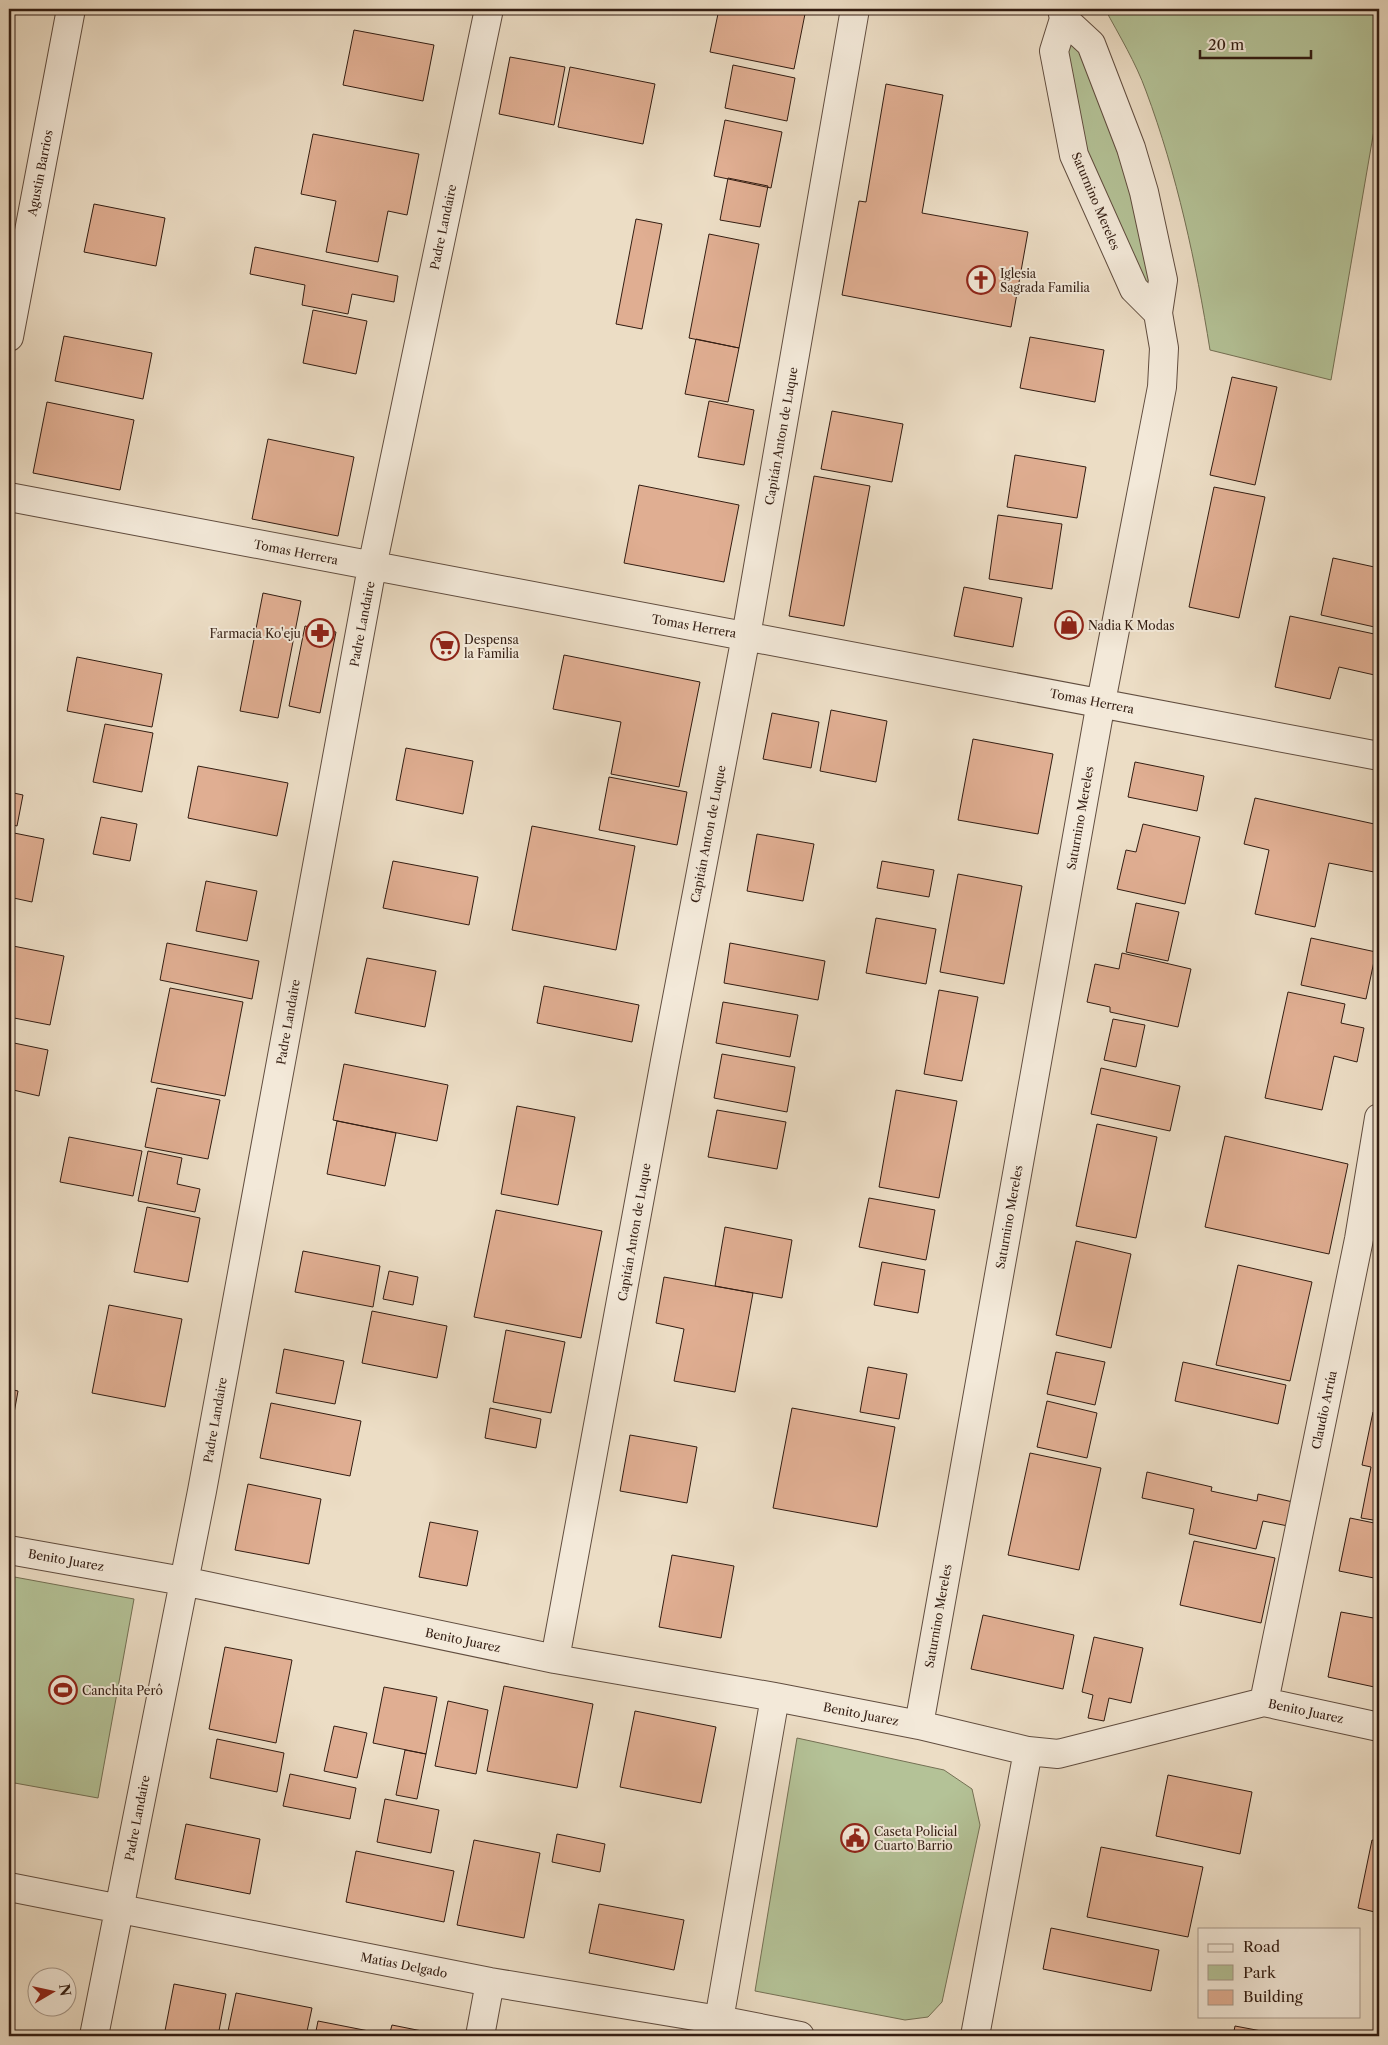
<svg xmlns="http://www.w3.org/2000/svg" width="1388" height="2045" font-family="'Libre Caslon Text',serif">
  <rect width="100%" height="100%" fill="#ecddc5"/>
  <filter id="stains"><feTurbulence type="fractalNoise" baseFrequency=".004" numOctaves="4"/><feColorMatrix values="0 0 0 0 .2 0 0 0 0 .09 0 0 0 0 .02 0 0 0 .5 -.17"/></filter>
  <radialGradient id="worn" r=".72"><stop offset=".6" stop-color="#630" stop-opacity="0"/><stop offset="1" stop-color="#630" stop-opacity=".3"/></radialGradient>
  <path fill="#b4c297" stroke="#747054" d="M1105,9H1379V101L1331,380L1210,350C1196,263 1177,174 1146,91C1136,63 1119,35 1105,9Z
    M1070,43L1078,44L1133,195L1154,289L1148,293L1087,157L1067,48Z
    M9,1576L134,1599L98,1798L9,1782Z
    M797,1738L944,1770L972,1789L980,1825L942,2002L928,2017L905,2020L755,1991Z"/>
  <path fill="#e0ae92" stroke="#331d12" d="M719,9H806L794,69L710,52Z
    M354,30L434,45L423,101L343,85Z
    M510,57L565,67L554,125L499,114Z
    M733,65L795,78L787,121L725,108Z
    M570,67L655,84L643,144L558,127Z
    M886,84L943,95L922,213L1028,232L1011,327L842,295L859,201L866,202Z
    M725,120L782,132L771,188L714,176Z
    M313,134L419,154L407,215L388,211L378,262L326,252L336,201L301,194Z
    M728,178L768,186L760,227L720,220Z
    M94,204L165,218L156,266L84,252Z
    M636,219L662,224L642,329L616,324Z
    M709,234L759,244L739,348L689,338Z
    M255,247L398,276L394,302L352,294L348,314L302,305L305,285L250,274Z
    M313,310L367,321L356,374L303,363Z
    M64,336L152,353L143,399L55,381Z
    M1030,337L1104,350L1095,402L1020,388Z
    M696,339L739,348L728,402L685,394Z
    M1232,377L1277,387L1255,485L1210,475Z
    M709,401L754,410L744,465L698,457Z
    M47,402L134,420L120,490L33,473Z
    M832,411L903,424L892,482L821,469Z
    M268,439L354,457L338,536L252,519Z
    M1015,455L1086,467L1077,518L1007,507Z
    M814,476L870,486L844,626L789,616Z
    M639,485L739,505L724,582L624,563Z
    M1214,487L1265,497L1239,618L1189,607Z
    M998,515L1062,524L1052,589L989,579Z
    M1379,542V561L1375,560Z
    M1333,558L1379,568V628L1321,615Z
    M964,587L1022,598L1013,647L954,636Z
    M263,593L301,601L278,718L240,711Z
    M1290,616L1379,635V676L1339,667L1330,699L1275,687Z
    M305,626L336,632L320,713L289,706Z
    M564,655L700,682L679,787L611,774L621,722L553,709Z
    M77,657L162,674L152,727L67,711Z
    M1379,692V718L1374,717Z
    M831,710L887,721L876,782L820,771Z
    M772,713L819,722L811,768L763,759Z
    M105,724L153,733L142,792L93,782Z
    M973,739L1053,754L1038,834L958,820Z
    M406,748L473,761L463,814L396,800Z
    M1135,762L1204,776L1197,811L1128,797Z
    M198,766L288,783L277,836L188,818Z
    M609,777L687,792L677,845L599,830Z
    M9,792L23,795L17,826L9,824Z
    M1255,798L1379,825V873L1329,863L1315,927L1255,914L1269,850L1244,844Z
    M101,817L137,824L130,861L93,854Z
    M1143,824L1200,837L1185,904L1117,889L1126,850L1136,852Z
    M532,826L635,846L616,950L512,930Z
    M9,832L44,839L32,902L9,897Z
    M757,834L814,844L803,901L747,891Z
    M393,861L478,877L469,925L383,908Z
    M882,861L934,870L929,897L877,888Z
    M958,874L1022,886L1004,984L940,972Z
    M206,881L257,891L247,941L196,931Z
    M1136,903L1179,912L1168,961L1126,952Z
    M876,918L936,929L926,984L866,973Z
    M1311,938L1376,952L1366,999L1301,985Z
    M167,943L259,961L252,999L160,980Z
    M730,943L825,961L818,1000L724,983Z
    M13,946L64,956L50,1025L9,1017V1019V966Z
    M1122,953L1191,969L1178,1027L1110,1012V1007L1087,1002L1095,964L1119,969Z
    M367,958L436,971L425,1027L355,1013Z
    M544,986L639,1005L632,1042L537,1023Z
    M170,988L243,1002L225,1096L151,1082Z
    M939,990L978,997L962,1081L924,1074Z
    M1288,992L1345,1004L1341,1023L1364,1028L1357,1062L1334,1056L1322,1110L1265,1098Z
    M723,1002L798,1015L790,1057L716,1043Z
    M1113,1019L1145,1025L1136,1067L1104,1060Z
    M9,1042L48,1050L39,1096L9,1089Z
    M722,1054L795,1067L787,1112L714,1098Z
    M344,1064L448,1085L437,1141L333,1120Z
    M1101,1068L1180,1086L1170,1131L1091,1114Z
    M157,1088L220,1100L208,1159L145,1147Z
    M896,1090L957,1101L939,1198L879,1187Z
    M517,1106L575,1117L558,1205L501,1194Z
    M717,1110L786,1122L777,1169L708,1157Z
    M337,1121L396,1133L385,1186L327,1174Z
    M1097,1124L1157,1137L1136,1238L1076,1226Z
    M1225,1136L1348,1164L1329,1254L1205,1227Z
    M69,1137L142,1151L133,1196L60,1182Z
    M148,1151L182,1158L177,1184L200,1189L195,1212L138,1201Z
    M869,1198L935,1210L926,1260L859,1247Z
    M147,1207L200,1218L188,1282L134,1272Z
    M496,1210L602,1231L581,1338L474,1317Z
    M725,1227L792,1240L782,1298L715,1286Z
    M1076,1241L1131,1254L1111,1348L1056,1335Z
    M303,1251L380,1266L373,1307L295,1292Z
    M882,1262L925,1270L918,1313L874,1305Z
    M1238,1265L1312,1282L1290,1381L1216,1365Z
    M389,1271L418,1277L413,1305L383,1299Z
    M664,1277L753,1293L735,1392L674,1381L684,1329L656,1323Z
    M109,1305L182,1319L165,1407L92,1393Z
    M372,1311L447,1326L437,1378L362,1363Z
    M506,1330L565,1342L551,1413L493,1402Z
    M284,1349L344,1361L335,1404L276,1393Z
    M1056,1352L1105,1362L1095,1405L1047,1394Z
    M1183,1362L1286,1385L1278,1424L1175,1401Z
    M868,1367L907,1374L899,1419L860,1412Z
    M9,1389L18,1391L9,1441Z
    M1047,1401L1097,1413L1087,1458L1037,1447Z
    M271,1403L361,1421L350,1476L260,1458Z
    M490,1408L541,1419L536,1448L485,1438Z
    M792,1408L895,1427L877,1527L773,1508Z
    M1373,1412L1379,1414V1521L1361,1518L1371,1467L1362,1465Z
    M630,1435L697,1447L687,1503L620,1491Z
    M1030,1453L1101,1468L1079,1570L1008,1555Z
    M1147,1472L1212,1487L1211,1491L1257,1501L1258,1494L1293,1502L1288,1526L1263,1521L1256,1549L1189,1534L1194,1509L1142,1498Z
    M248,1484L321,1499L309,1564L235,1550Z
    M1350,1518L1379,1524V1579L1339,1571Z
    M430,1522L478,1531L467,1586L419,1577Z
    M1194,1541L1275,1558L1261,1623L1180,1605Z
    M672,1555L734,1566L721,1638L659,1627Z
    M1341,1612L1379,1619V1688L1328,1677Z
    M983,1615L1074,1635L1063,1689L971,1669Z
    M1094,1637L1143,1648L1131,1703L1109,1698L1104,1721L1088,1718L1093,1695L1082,1692Z
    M225,1647L292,1660L276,1743L209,1729Z
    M504,1686L593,1704L577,1788L487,1771Z
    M384,1687L437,1697L426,1754L373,1743Z
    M448,1701L488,1710L476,1774L435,1766Z
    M635,1711L716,1727L701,1803L620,1787Z
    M334,1726L367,1733L357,1778L324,1771Z
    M217,1739L284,1753L277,1792L210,1778Z
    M405,1750L426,1754L417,1799L396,1795Z
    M290,1774L356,1788L350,1819L283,1806Z
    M1168,1775L1252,1792L1240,1854L1156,1836Z
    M385,1799L439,1810L431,1853L377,1842Z
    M186,1824L260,1839L250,1894L175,1879Z
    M557,1834L605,1844L600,1872L552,1862Z
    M474,1840L540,1853L524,1938L457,1925Z
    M1372,1840L1379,1841V1913L1358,1908Z
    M1101,1847L1203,1867L1188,1937L1087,1917Z
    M356,1851L454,1871L444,1922L346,1902Z
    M599,1904L684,1920L674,1970L589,1953Z
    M1051,1928L1159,1950L1151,1991L1043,1969Z
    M174,1984L226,1994L218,2036H164Z
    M236,1993L312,2008L306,2036H227Z
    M318,2021L384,2034L383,2036H315Z
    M392,2025L442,2035V2036H389Z
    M1235,2026L1272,2033L1271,2036H1233Z"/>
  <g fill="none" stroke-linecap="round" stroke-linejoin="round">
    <defs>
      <path id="minor" d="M1062,9L1064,19L1054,51L1074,155L1134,289L1158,313
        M9,337L71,9
        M9,497L1379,756
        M9,1550L183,1581L555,1659L775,1697L919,1725L1028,1751L1058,1754L1264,1702L1379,1727
        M555,1659L665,1061L746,636L855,9
        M1264,1702L1359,1239L1379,1118
        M919,1725L1101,702L1162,387L1164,348L1158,313L1163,280L1144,192L1131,148L1091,44L1064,19
        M9,1887L490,1982L719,2020L800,2036
        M719,2020L775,1697
        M94,2036L202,1491L372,567L489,9
        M480,2036L490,1982
        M975,2036L1028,1751"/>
    </defs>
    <use href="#minor" stroke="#614d3f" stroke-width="30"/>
    <use href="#minor" stroke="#f3e9d9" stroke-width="28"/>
  </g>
  <defs>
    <symbol id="church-ring" viewBox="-11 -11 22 22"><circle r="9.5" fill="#f3e9d9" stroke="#8f2418" stroke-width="1.5"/><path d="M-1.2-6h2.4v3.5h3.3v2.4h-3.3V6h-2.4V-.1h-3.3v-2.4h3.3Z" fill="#8f2418"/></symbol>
    <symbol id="shop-ring" viewBox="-11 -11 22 22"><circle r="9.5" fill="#f3e9d9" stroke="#8f2418" stroke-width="1.5"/><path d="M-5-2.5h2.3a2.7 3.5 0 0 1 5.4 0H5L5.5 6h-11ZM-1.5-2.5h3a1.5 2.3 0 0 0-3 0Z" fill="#8f2418"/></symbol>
    <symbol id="pharmacy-ring" viewBox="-11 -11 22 22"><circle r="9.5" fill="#f3e9d9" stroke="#8f2418" stroke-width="1.5"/><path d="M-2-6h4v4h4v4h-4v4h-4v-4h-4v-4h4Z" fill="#8f2418"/></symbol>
    <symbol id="supermarket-ring" viewBox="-11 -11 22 22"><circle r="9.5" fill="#f3e9d9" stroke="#8f2418" stroke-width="1.5"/><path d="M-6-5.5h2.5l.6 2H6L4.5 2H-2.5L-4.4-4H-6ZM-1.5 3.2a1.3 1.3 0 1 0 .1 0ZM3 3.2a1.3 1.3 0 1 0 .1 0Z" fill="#8f2418"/></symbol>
    <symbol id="stadium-ring" viewBox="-11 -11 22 22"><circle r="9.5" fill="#f3e9d9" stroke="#8f2418" stroke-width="1.5"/><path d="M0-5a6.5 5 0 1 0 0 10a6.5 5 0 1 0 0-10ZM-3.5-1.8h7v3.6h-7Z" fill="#8f2418"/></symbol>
    <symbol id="civic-ring" viewBox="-11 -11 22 22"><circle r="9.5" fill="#f3e9d9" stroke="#8f2418" stroke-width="1.5"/><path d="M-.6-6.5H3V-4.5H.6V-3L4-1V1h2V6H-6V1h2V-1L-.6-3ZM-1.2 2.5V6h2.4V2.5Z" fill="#8f2418"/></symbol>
  </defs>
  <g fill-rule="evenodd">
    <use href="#church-ring" x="965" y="264" width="32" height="32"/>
    <use href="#shop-ring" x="1053" y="609" width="32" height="32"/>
    <use href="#pharmacy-ring" x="304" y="617" width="32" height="32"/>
    <use href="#supermarket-ring" x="429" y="630" width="32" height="32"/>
    <use href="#stadium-ring" x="47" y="1674" width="32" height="32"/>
    <use href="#civic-ring" x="839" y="1822" width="32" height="32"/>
  </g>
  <g text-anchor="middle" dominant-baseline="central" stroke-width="4" stroke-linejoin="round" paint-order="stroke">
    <g font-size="12" fill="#331d12" stroke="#f3e9d9">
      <text transform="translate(40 173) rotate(-79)">Agustin Barrios</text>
      <text transform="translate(1096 201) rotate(67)">Saturnino Mereles</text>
      <text transform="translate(443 227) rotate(-78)">Padre Landaire</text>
      <text transform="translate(781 436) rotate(-80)">Capitán Anton de Luque</text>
      <text transform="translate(296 552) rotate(11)">Tomas Herrera</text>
      <text transform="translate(362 624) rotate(-79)">Padre Landaire</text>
      <text transform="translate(694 626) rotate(10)">Tomas Herrera</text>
      <text transform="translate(1092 701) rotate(11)">Tomas Herrera</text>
      <text transform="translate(1080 818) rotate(-80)">Saturnino Mereles</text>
      <text transform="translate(708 834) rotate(-79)">Capitán Anton de Luque</text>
      <text transform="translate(288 1022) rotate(-80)">Padre Landaire</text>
      <text transform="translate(1009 1217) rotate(-80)">Saturnino Mereles</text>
      <text transform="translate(634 1232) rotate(-80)">Capitán Anton de Luque</text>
      <text transform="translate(1324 1410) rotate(-78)">Claudio Arrúa</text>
      <text transform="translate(215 1420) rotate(-80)">Padre Landaire</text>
      <text transform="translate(66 1560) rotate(10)">Benito Juarez</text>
      <text transform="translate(938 1616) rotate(-80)">Saturnino Mereles</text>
      <text transform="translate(463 1640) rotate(12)">Benito Juarez</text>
      <text transform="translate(1306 1711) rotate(12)">Benito Juarez</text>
      <text transform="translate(861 1714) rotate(11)">Benito Juarez</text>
      <text transform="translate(137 1818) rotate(-79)">Padre Landaire</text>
      <text transform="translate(404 1965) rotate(11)">Matias Delgado</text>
    </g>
    <g font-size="12" fill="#331d12" stroke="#f3e9d9" text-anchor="start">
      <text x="1000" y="273">Iglesia<tspan x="1000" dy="14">Sagrada Familia</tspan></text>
      <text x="1088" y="625">Nadia K Modas</text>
      <text x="301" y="633" text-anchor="end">Farmacia Ko'eju</text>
      <text x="464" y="639">Despensa<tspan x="464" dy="14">la Familia</tspan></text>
      <text x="82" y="1690">Canchita Perô</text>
      <text x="874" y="1831">Caseta Policial<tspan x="874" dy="14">Cuarto Barrio</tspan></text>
    </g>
  </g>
  <rect width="1388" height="2045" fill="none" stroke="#ecddc5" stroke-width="30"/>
  <rect x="10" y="10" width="1368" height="2025" fill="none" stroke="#331d12" stroke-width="2.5"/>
  <rect x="15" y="15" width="1358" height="2015" fill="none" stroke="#331d12"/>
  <rect x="1198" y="1928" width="162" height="90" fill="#f3e9d9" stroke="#a69789"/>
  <rect x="1208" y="1944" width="25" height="8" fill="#f3e9d9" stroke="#a69789"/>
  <text x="1243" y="1952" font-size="15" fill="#331d12">Road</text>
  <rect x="1208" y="1965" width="25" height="15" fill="#b4c297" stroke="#a69789"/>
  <text x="1243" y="1978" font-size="15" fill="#331d12">Park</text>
  <rect x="1208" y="1990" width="25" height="15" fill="#e0ae92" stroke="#a69789"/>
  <text x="1243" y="2002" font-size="15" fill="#331d12">Building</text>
  <g transform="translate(52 1992) rotate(81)"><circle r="24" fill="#f3e9d9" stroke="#a69789"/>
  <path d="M0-4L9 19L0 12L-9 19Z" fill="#8f2418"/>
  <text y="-8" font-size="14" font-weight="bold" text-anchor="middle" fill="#331d12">N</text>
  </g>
  <path d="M1200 50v8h111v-8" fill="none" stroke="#331d12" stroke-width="2.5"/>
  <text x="1208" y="50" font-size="15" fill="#331d12" stroke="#f3e9d9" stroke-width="4" paint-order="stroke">20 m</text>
  <rect width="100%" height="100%" filter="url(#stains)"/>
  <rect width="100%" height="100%" fill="url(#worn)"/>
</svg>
